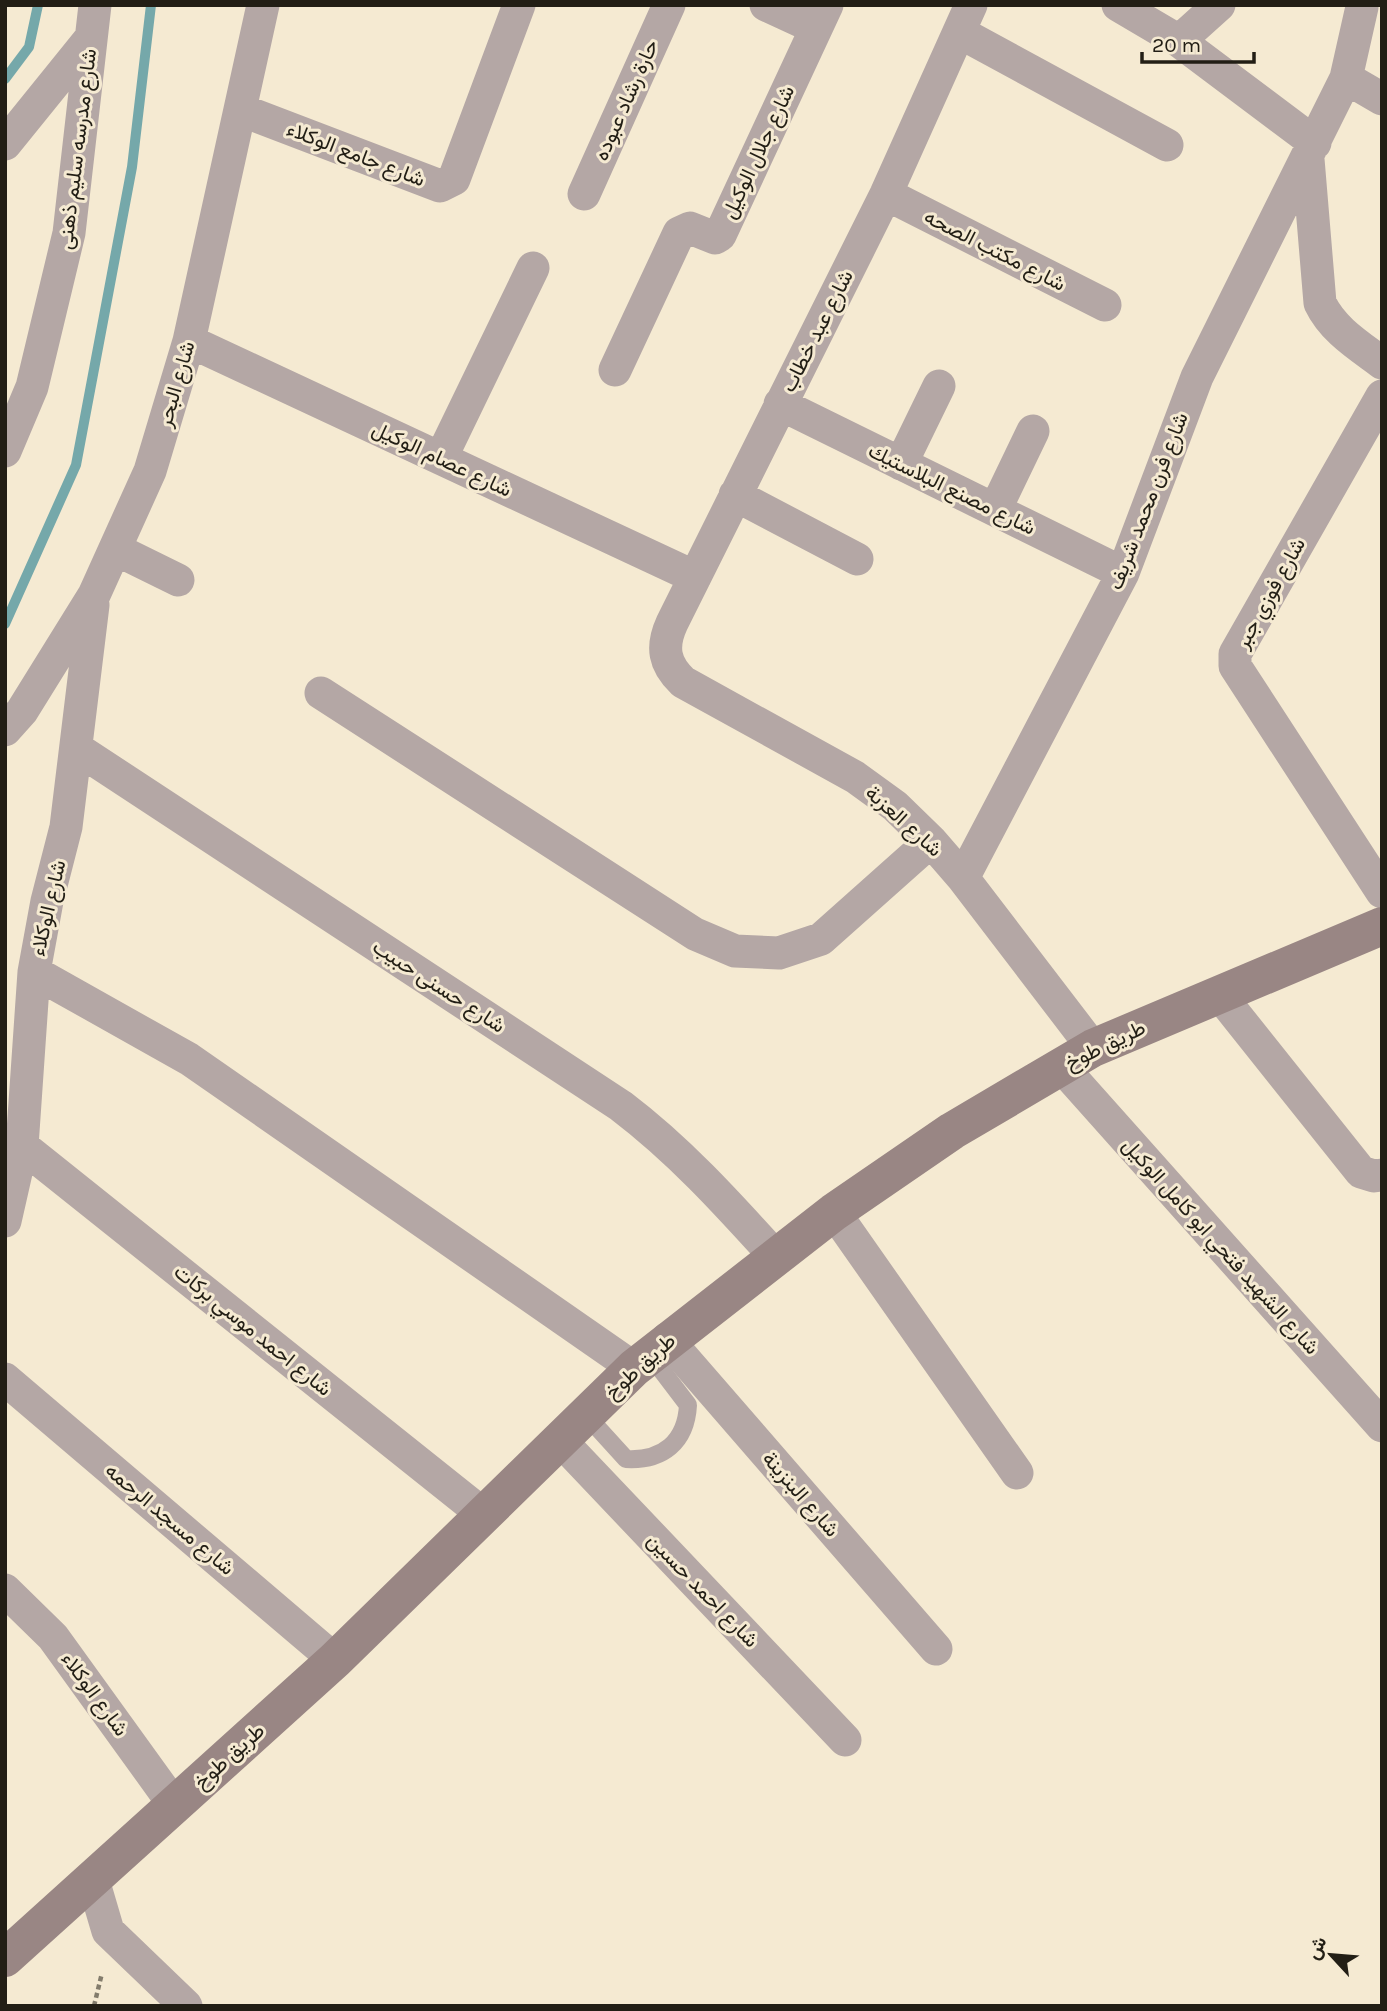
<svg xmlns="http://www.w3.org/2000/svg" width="1387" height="2011" font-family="Karla,Vazirmatn,sans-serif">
  <rect width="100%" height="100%" fill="#f5ead2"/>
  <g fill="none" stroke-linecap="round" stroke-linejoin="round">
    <path stroke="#75a8aa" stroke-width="10" d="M5,79L29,47L38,5
      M5,624L76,465L132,167L151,5"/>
    <path stroke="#837c6c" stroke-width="4.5" stroke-dasharray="5 3.5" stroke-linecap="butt" d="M94,2006L102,1973"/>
    <path stroke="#b4a7a5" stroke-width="18" d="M586,1415L626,1459C663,1461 686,1442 688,1405L650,1355"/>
    <path stroke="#b4a7a5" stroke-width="33" d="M766,5L816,28
      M971,5L886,194L672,623C661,647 664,664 683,682L855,777L895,806L931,841L963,878L1093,1048
      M1118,5L1179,41L1315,143
      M959,32L1167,145
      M1179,41L1219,5
      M1346,78L1382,99
      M241,110L440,186L454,179L519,5
      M5,144L90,39
      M1308,159L1320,303C1333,330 1358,345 1382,363
      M584,194L669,5
      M886,194L1105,305
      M189,341L695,577
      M615,370L679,233L690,228L715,238L720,235L827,5
      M1382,396L1235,654V666L1382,892
      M780,404L1123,573
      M5,451L32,387L69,233L95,5
      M441,458L533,268
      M901,464L939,386
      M735,495L857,559
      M995,510L1033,431
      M115,549L178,580
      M321,693L695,934L735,951L779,953L821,939L931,841
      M5,730L22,711L94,595L150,471L189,341L263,5
      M76,748L621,1106C679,1150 726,1202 775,1256
      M963,878L1123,573L1197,377L1346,78L1362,7
      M34,972L189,1059L634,1368
      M1219,994L1361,1172L1374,1176L1382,1175
      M1061,1066L1382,1426
      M22,1146L484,1515
      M834,1212L1017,1473
      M5,1221L22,1146L34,972L47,901L66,827L93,605
      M667,1339L936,1649
      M5,1379L335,1660
      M560,1440L845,1740
      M5,1590L53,1637L175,1806
      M93,1880L108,1931L186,2006"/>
    <path stroke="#998684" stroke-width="38" d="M5,1958L335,1660L634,1368L834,1212L952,1131L1093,1048L1382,926"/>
  </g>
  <g text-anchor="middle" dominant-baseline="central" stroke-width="6" stroke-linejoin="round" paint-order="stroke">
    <g font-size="21" fill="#221e15" stroke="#f5ead2">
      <text transform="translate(626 100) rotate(-66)">حارة رشاد عبوده</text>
      <text transform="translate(77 149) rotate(-83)">شارع مدرسه سليم ذهنى</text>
      <text transform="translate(758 152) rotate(-65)">شارع جلال الوكيل</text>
      <text transform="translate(356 154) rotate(21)">شارع جامع الوكلاء</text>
      <text transform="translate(995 250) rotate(27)">شارع مكتب الصحه</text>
      <text transform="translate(817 331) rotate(-63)">شارع عبد خطاب</text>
      <text transform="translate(176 384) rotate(-74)">شارع البحر</text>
      <text transform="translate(442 459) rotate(25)">شارع عصام الوكيل</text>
      <text transform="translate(952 489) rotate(26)">شارع مصنع البلاستيك</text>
      <text transform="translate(1148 501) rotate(-69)">شارع فرن محمد شريف</text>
      <text transform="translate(1270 593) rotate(-61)">شارع فوزي جبر</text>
      <text transform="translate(904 821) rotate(42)">شارع العزبة</text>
      <text transform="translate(48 908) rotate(-77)">شارع الوكلاء</text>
      <text transform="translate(439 986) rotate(33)">شارع حسنى حبيب</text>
      <text transform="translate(1105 1045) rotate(-26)">طريق طوخ</text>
      <text transform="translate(1221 1246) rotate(48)">شارع الشهيد فتحي ابو كامل الوكيل</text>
      <text transform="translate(253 1330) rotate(39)">شارع احمد موسي بركات</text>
      <text transform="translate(640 1366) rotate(-42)">طريق طوخ</text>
      <text transform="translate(801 1494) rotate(49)">شارع البنزينة</text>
      <text transform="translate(170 1519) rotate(40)">شارع مسجد الرحمه</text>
      <text transform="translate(703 1590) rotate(46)">شارع احمد حسين</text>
      <text transform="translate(95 1694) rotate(54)">شارع الوكلاء</text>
      <text transform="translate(229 1756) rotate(-42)">طريق طوخ</text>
    </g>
  </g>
  <rect width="1387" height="2011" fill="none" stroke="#221e15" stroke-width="14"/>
  <g transform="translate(1331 1955) rotate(296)" stroke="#f5ead2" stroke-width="5" paint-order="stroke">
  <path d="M0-5L12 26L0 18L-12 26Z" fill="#221e15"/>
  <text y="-10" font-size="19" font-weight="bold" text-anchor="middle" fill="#221e15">ش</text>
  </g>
  <path d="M1142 52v10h112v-10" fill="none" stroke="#221e15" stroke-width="3.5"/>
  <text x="1152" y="52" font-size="21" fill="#221e15" stroke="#f5ead2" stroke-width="5" paint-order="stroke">20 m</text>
</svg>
